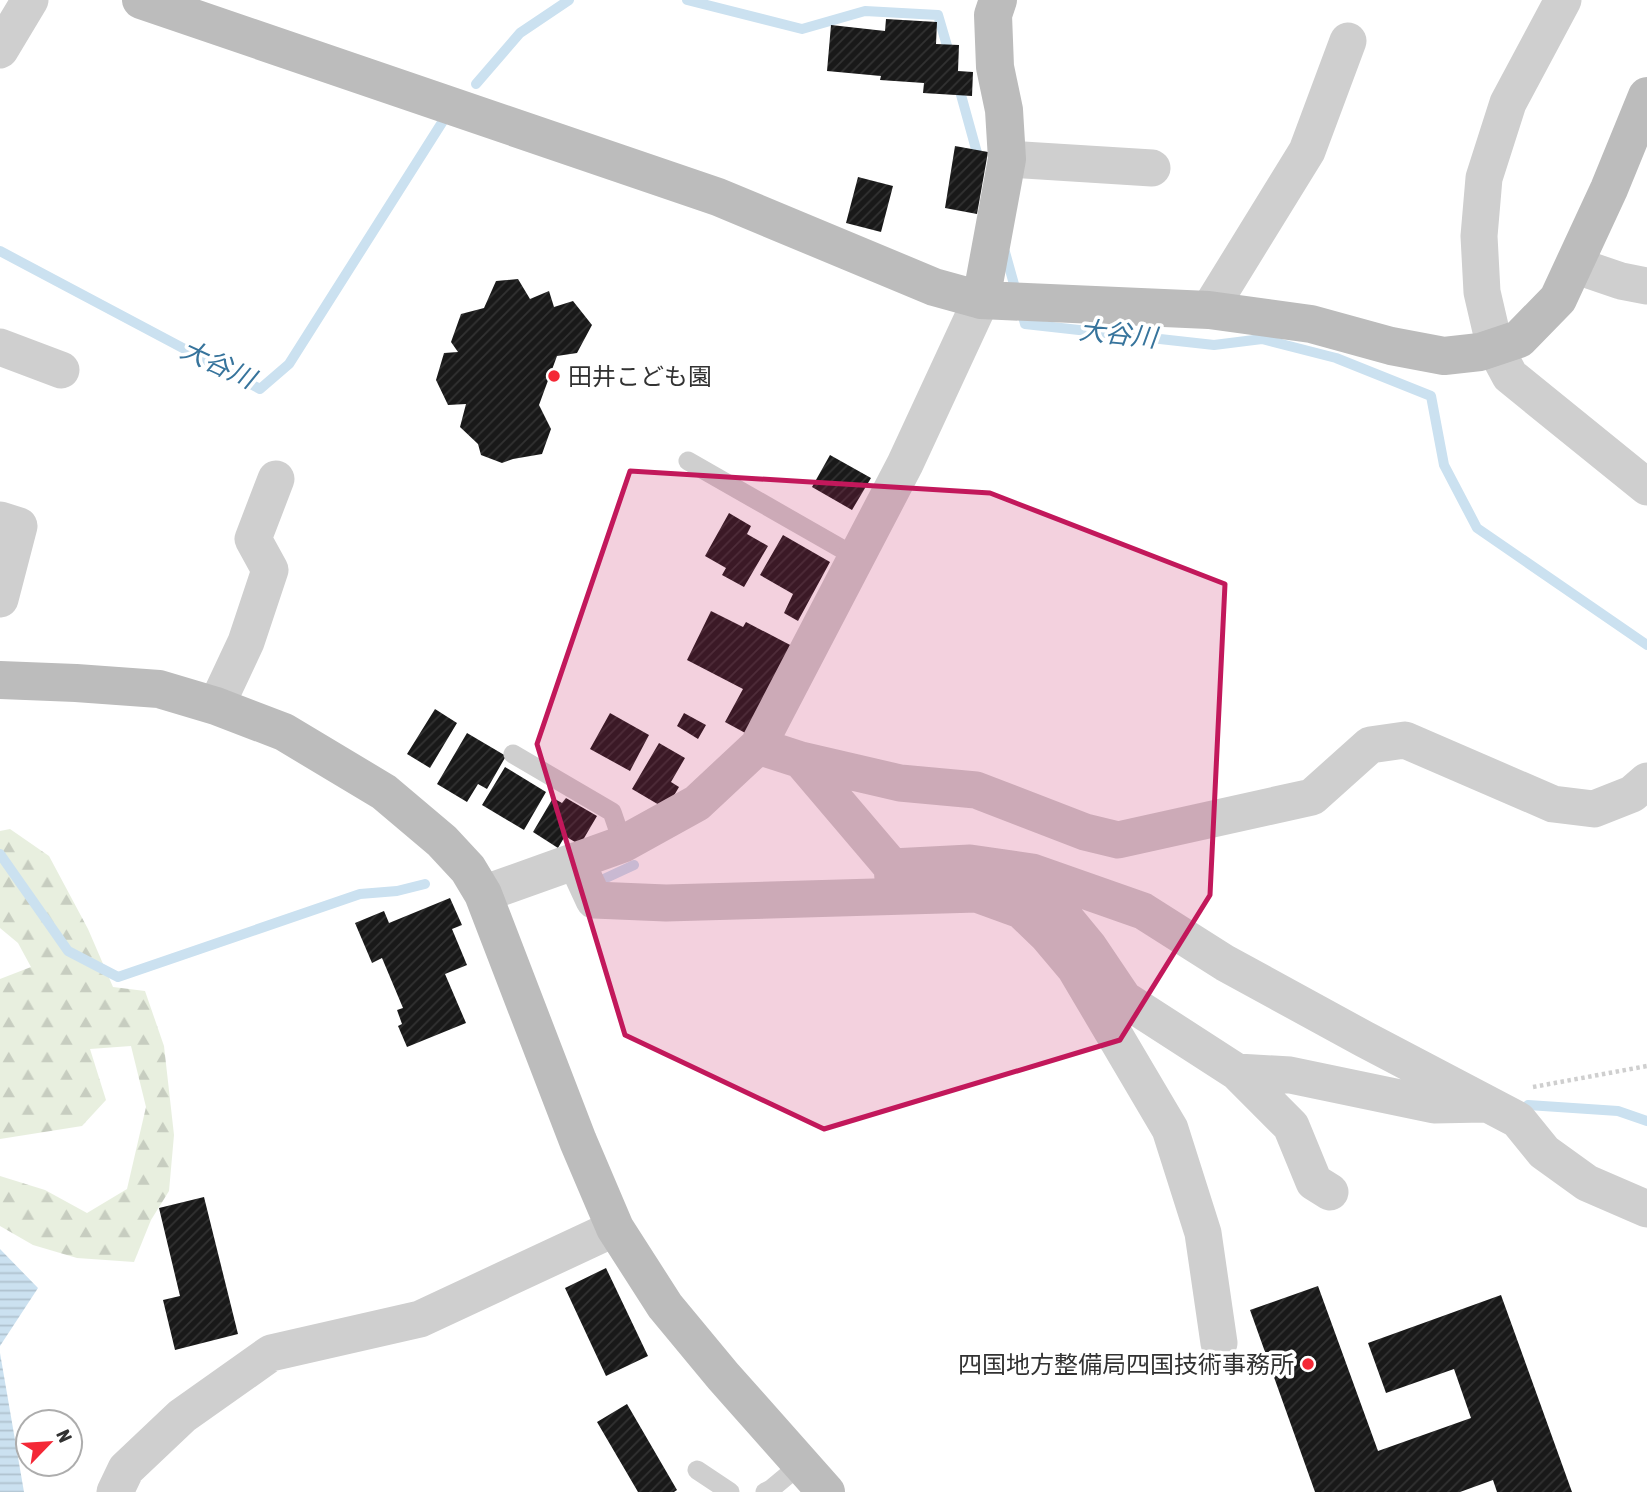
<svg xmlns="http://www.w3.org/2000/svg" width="1647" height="1492" font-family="'Asap Condensed','Noto Sans JP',sans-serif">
  <defs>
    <pattern id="forest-firs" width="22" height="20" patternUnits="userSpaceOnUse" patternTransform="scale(1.75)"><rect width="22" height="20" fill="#e8efdf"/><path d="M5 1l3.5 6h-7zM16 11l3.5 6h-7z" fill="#c7cdc0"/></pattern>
    <pattern id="water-rules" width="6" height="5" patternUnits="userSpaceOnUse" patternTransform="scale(1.75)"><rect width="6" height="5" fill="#cbe1f0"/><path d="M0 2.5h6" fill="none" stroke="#afc2ce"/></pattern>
    <pattern id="building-hatch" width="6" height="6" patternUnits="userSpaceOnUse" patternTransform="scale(1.75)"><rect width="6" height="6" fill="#191919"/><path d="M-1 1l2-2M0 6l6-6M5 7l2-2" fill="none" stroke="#323232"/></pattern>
  </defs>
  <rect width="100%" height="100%" fill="#fff"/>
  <path fill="url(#forest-firs)" d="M10,829L49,856L88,929L113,987L145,991L164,1046L174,1135L169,1191L151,1220L134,1262L77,1258L33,1245L0,1226V1176L45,1190L87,1213L127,1189L146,1107L131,1046L90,1049L106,1100L82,1126L0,1139V979L31,967L18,943L0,928V831Z"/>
  <path fill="url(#water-rules)" d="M0,1249L38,1288L0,1346Z
    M0,1353L24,1492H0Z"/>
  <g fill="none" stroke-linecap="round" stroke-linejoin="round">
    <path stroke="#cbe1f0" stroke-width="10" d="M687,0L802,29L865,11L938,15L950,56
      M476,84L520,33L569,0
      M958,84L979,160
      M0,251L260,389L289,364L443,121
      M1005,252L1017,295
      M1021,309L1025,324L1214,345L1262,339L1336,358L1431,396L1444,465L1477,528L1647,645
      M0,854L68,951L118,977L360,894L397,891L425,884
      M593,884L634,865
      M1528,1105L1618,1111L1647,1121"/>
  </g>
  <path fill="url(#building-hatch)" d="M886,19L937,22L936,44L959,45L958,71L973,72L972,96L923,93L924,83L880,80L881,76L827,71L831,25L885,31Z
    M955,146L988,152L977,214L945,208Z
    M858,177L893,186L881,232L846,223Z
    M518,279L530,299L549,291L554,307L573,301L592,325L577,353L557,356L539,405L551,429L542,454L513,459L502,463L481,455L478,444L460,427L466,404L448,405L436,380L444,353L458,352L451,342L461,314L484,308L496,281Z
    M830,455L871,478L852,510L812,487Z
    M729,513L751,526L747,534L768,546L744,587L722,575L726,568L705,556Z
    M783,535L830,562L798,621L784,613L793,594L760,575Z
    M711,611L743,627L746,622L794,647L749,735L725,722L743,689L687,660Z
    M435,709L457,723L430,768L407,754Z
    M610,713L649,735L630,771L590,749Z
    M684,713L706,725L698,739L677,726Z
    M467,733L506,756L487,789L478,784L467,802L437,784Z
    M659,743L685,758L671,782L679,787L666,809L632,789Z
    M505,767L546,792L524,830L482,805Z
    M553,798L562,803L566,798L597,816L580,845L565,836L558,848L533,832Z
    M450,898L462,925L452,929L467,965L445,974L466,1023L407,1047L398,1026L402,1024L397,1010L403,1008L382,958L372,963L355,923L384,911L389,923Z
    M204,1197L238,1334L175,1350L163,1300L180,1296L159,1208Z
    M606,1268L648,1356L606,1376L565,1288Z
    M1318,1286L1378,1451L1471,1418L1454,1369L1386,1393L1368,1343L1501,1295L1572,1492H1497L1493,1480L1460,1492H1315L1250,1310Z
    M627,1404L677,1490L674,1492H638L597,1422Z"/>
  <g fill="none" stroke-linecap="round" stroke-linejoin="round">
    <path stroke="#cfcfcf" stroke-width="4.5" stroke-dasharray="3.5 3.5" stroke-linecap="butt" d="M1533,1087L1647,1066"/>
    <path stroke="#cfcfcf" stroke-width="19" d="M688,461L856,557
      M513,754L612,812L623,844
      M697,1470L730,1492
      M765,1492L771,1489L801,1464"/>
    <path stroke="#cfcfcf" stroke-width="37" d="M1563,0L1508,103L1484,178L1479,236L1482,292L1495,348L1510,376L1647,487
      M0,50L30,0
      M1007,159L1152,168
      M1574,265L1621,281L1647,286
      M1209,310L1307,151L1348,41
      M0,347L61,370
      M0,520L19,526L0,599
      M216,706L246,642L270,570L253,539L276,479
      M758,746L801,760L900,783L976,790L1085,832L1118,840L1312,797L1370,745L1405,740L1553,804L1594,809L1632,794L1647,781
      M801,760L892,867L894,890
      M576,861L594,900L666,903L977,894L1021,910L1048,936L1075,968L1170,1129L1203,1233L1219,1343
      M892,867L970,863L1032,872L1143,911L1225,963L1364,1039L1518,1120L1544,1152L1587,1183L1647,1209
      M1020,878L1056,907L1089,947L1124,999L1237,1072L1291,1126L1314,1182L1330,1192
      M483,894L623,844L697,803L758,746L905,464L981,300
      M1237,1072L1290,1075L1434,1105L1484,1104
      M115,1492L126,1469L182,1416L271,1353L420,1319L615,1228"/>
    <path stroke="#bcbcbc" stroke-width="38" d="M141,0L718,197L934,287L981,300L1209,310L1311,324L1391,346L1444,356L1480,352L1519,339L1558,299L1609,189L1647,96
      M981,300L1007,159L1004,110L995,67L993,15L998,0
      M0,680L76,683L159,689L216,706L284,732L384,792L442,841L468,869L483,894L578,1141L615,1228L665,1306L723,1376L826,1492"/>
  </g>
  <path fill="#c2185b" fill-opacity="0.2" stroke="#c2185b" stroke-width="5" stroke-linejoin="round" d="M630,471L990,493L1225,584L1210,895L1120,1040L824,1129L625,1035L537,744Z"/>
  <g fill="#f42836" stroke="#fff" stroke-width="2.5">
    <circle cx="554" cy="376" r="7"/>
    <circle cx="1308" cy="1364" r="7"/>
  </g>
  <g text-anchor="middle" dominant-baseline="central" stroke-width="7" stroke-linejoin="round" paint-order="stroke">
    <g font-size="24" fill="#323232" stroke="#fff" text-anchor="start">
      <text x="568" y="376">田井こども園</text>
      <text x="1294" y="1364" text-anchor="end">四国地方整備局四国技術事務所</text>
    </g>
    <g font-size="26" font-style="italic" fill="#37749c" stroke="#fff">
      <text transform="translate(1118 334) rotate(6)">大谷川</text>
      <text transform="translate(218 364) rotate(25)">大谷川</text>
    </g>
  </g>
  <g transform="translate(49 1443) rotate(65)"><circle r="33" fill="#ffffff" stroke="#adadad" stroke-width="2"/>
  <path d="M0-5L12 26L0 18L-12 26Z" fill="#f42836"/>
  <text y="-10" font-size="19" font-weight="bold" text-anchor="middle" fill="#323232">N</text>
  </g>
</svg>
